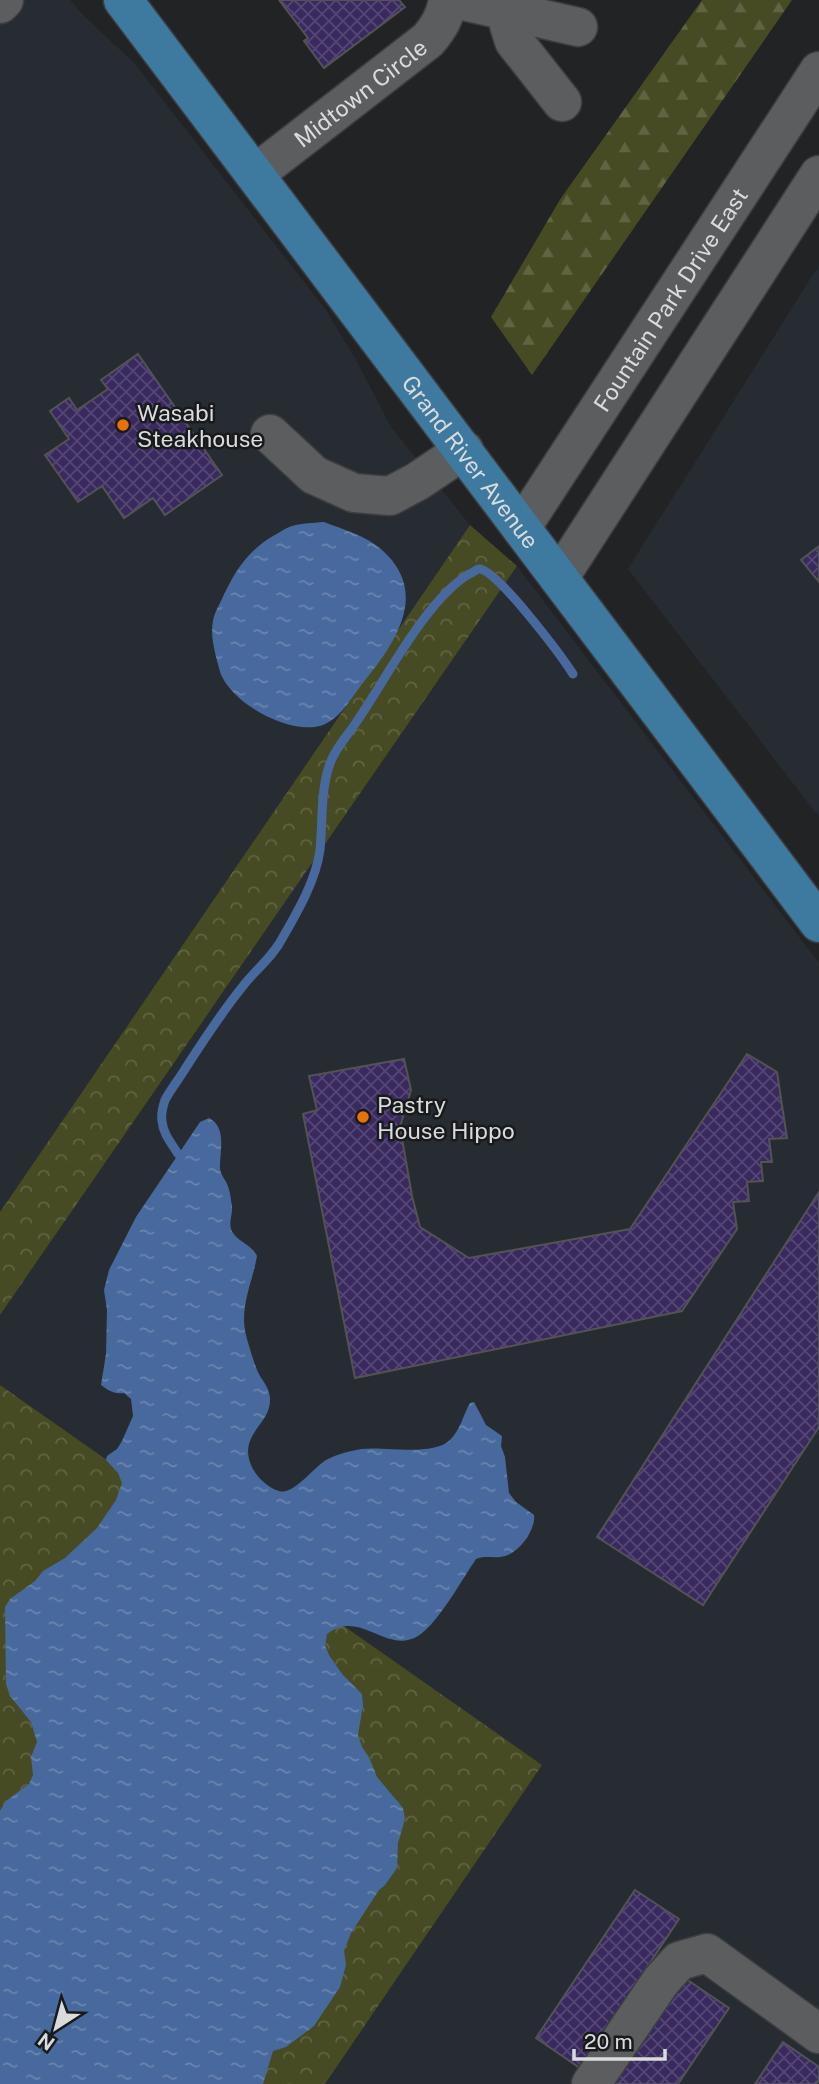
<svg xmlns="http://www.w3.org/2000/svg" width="819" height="2084" font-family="'Public Sans',sans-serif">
  <defs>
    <pattern id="forest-firs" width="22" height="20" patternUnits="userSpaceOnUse" patternTransform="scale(1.75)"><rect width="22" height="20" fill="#474b23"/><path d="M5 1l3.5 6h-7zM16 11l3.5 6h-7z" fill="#616442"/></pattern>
    <pattern id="park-crowns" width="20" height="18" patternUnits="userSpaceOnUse" patternTransform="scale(1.75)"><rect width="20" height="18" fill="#474b23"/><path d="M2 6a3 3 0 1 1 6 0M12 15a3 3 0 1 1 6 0" fill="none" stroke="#616442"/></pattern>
    <pattern id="water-ripples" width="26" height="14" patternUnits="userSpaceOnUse" patternTransform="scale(1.75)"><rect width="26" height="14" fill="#48699d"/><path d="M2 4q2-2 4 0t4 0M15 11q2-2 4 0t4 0" fill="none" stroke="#6a85af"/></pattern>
    <pattern id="building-cross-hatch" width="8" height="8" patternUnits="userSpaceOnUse" patternTransform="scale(1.75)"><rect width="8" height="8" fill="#39295e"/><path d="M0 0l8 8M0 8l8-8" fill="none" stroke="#554775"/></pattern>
  </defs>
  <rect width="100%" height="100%" fill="#222325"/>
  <path fill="#272c33" d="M0,0H70L81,13L135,64L325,309L356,360L391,427L470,525L0,1212Z
    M819,265V817L628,569Z
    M517,566L819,963V2084H325L541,1765L0,1385V1315Z"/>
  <path fill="url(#forest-firs)" d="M702,0H792L532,375L491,317L561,198Z"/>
  <path fill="url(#park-crowns)" d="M470,525L517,566L0,1315V1212Z
    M0,1385L542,1765L325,2084H0Z"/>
  <path fill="url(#water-ripples)" d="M324,522C342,529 366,536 381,549C429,591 398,639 366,679C353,694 343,717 323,725C290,737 226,701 219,668C215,653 210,636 213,621C214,614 218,607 221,601C234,573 246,552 273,536C279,533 285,528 292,526C302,523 313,523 324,522Z
    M209,1118C228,1128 219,1153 220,1169C221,1175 225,1179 227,1184C230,1190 231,1200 232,1206C233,1216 227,1224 233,1233C240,1243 252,1245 257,1256C252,1285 238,1309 247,1339C250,1349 253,1360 257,1370C261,1380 269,1386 270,1398C271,1417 256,1425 250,1441C242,1461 260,1485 279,1491C293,1496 314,1467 326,1460C337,1454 350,1451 362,1449C385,1446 432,1457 450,1440C461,1429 463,1415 470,1403L474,1402L486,1425L502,1436L501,1446L505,1457L509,1493L516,1502L534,1515C536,1529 520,1552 505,1556C496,1559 486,1555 476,1559C463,1578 437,1625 418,1636C386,1655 360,1608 327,1634L325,1645L329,1655L342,1674L362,1694L363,1705L358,1735L362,1747L369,1757L377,1777L403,1808L405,1819L398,1843L397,1868L385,1885L379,1890L351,1933L344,1951L346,1965L340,1987L314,2026L286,2047L273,2051L263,2084H0V1811L6,1801L29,1784L33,1775L31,1757L37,1742L31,1722L10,1696L6,1684L5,1607L10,1599L35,1581L43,1571L65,1558L97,1528L116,1500L122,1483L118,1473L106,1460L107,1456L117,1449L122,1441L133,1416L131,1399L124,1393C114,1394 109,1391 101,1385L106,1354L107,1310L104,1290L109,1270L136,1217L200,1122Z"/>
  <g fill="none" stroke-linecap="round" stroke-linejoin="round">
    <path stroke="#48699d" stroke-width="9" d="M178,1154C172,1144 163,1134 162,1121C161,1115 163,1106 165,1100C171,1089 179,1079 185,1069C203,1041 222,1012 243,986C256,969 273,957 283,937C298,911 316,880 320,850C323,821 320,788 331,761C337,746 349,734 357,721C386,679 426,600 469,574C471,574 477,569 479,569C496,568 562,657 573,674"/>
  </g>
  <path fill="url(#building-cross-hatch)" stroke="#535255" stroke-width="2" d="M279,0H399L405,7L324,68L304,41L308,38Z
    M138,354L222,475L165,515L153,498L124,518L102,486L78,502L45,455L69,439L50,411L69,398L77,410L108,389L101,380Z
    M819,546V582L801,560Z
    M747,1054L777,1072L787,1138L769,1139L772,1162H761L763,1181L747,1182L749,1201L733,1202L737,1229L682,1311L355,1378L303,1114L317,1110L309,1076L404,1059L411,1090L400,1127L412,1196L420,1227L469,1258L630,1229Z
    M819,1192V1427L703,1605L597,1537Z
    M635,1890L679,1919L580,2068L536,2038Z
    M683,1977L729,2008L678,2084H611Z
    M783,2042L819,2067V2080L816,2084H755Z"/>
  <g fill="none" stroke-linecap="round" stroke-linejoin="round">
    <defs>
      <g id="minor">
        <path d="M459,0L578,27"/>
        <path d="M0,4L4,0"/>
        <path d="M511,12L509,25L514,41L562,102"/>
        <path id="s1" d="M255,174L428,40C439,27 445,17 448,0"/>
        <path d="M270,434L314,475L354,493L390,496L418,481L464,450"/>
        <path id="s2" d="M521,528L819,71"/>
        <path d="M559,578L819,175"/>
        <path d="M591,2084L661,1981L679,1961L707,1953L819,2034"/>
      </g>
      <g id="major">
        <path id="s3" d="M123,0L819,923"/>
      </g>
    </defs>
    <use href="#minor" stroke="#3d3e40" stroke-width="41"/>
    <use href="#major" stroke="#3d3e40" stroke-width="41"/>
    <use href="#minor" stroke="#5b5d5f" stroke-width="38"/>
    <use href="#major" stroke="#3e79a0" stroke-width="38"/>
  </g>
  <g fill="#e8710a" stroke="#181a1c" stroke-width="2.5">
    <circle cx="123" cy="425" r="7"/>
    <circle cx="363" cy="1117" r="7"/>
  </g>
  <g text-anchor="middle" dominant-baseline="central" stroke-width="5" stroke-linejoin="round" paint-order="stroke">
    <g font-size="23" fill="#dadbdd" stroke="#181a1c">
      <text stroke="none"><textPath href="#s1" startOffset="133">Midtown Circle</textPath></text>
      <text stroke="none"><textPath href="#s2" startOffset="273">Fountain Park Drive East</textPath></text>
      <text stroke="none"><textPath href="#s3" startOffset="578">Grand River Avenue</textPath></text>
    </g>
    <g font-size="23" fill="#dadbdd" stroke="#181a1c" text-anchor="start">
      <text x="137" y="412">Wasabi<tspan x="137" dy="26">Steakhouse</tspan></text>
      <text x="377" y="1104">Pastry<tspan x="377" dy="26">House Hippo</tspan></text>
    </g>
  </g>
  <g transform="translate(56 2028) rotate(216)" stroke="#181a1c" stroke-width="5" paint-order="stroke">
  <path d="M0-5L12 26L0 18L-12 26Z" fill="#dadbdd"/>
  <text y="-10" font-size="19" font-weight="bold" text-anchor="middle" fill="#dadbdd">N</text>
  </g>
  <path d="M574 2049v10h91v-10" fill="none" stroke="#dadbdd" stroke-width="3.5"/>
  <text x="584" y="2049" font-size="21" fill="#dadbdd" stroke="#181a1c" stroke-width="5" paint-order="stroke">20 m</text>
</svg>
